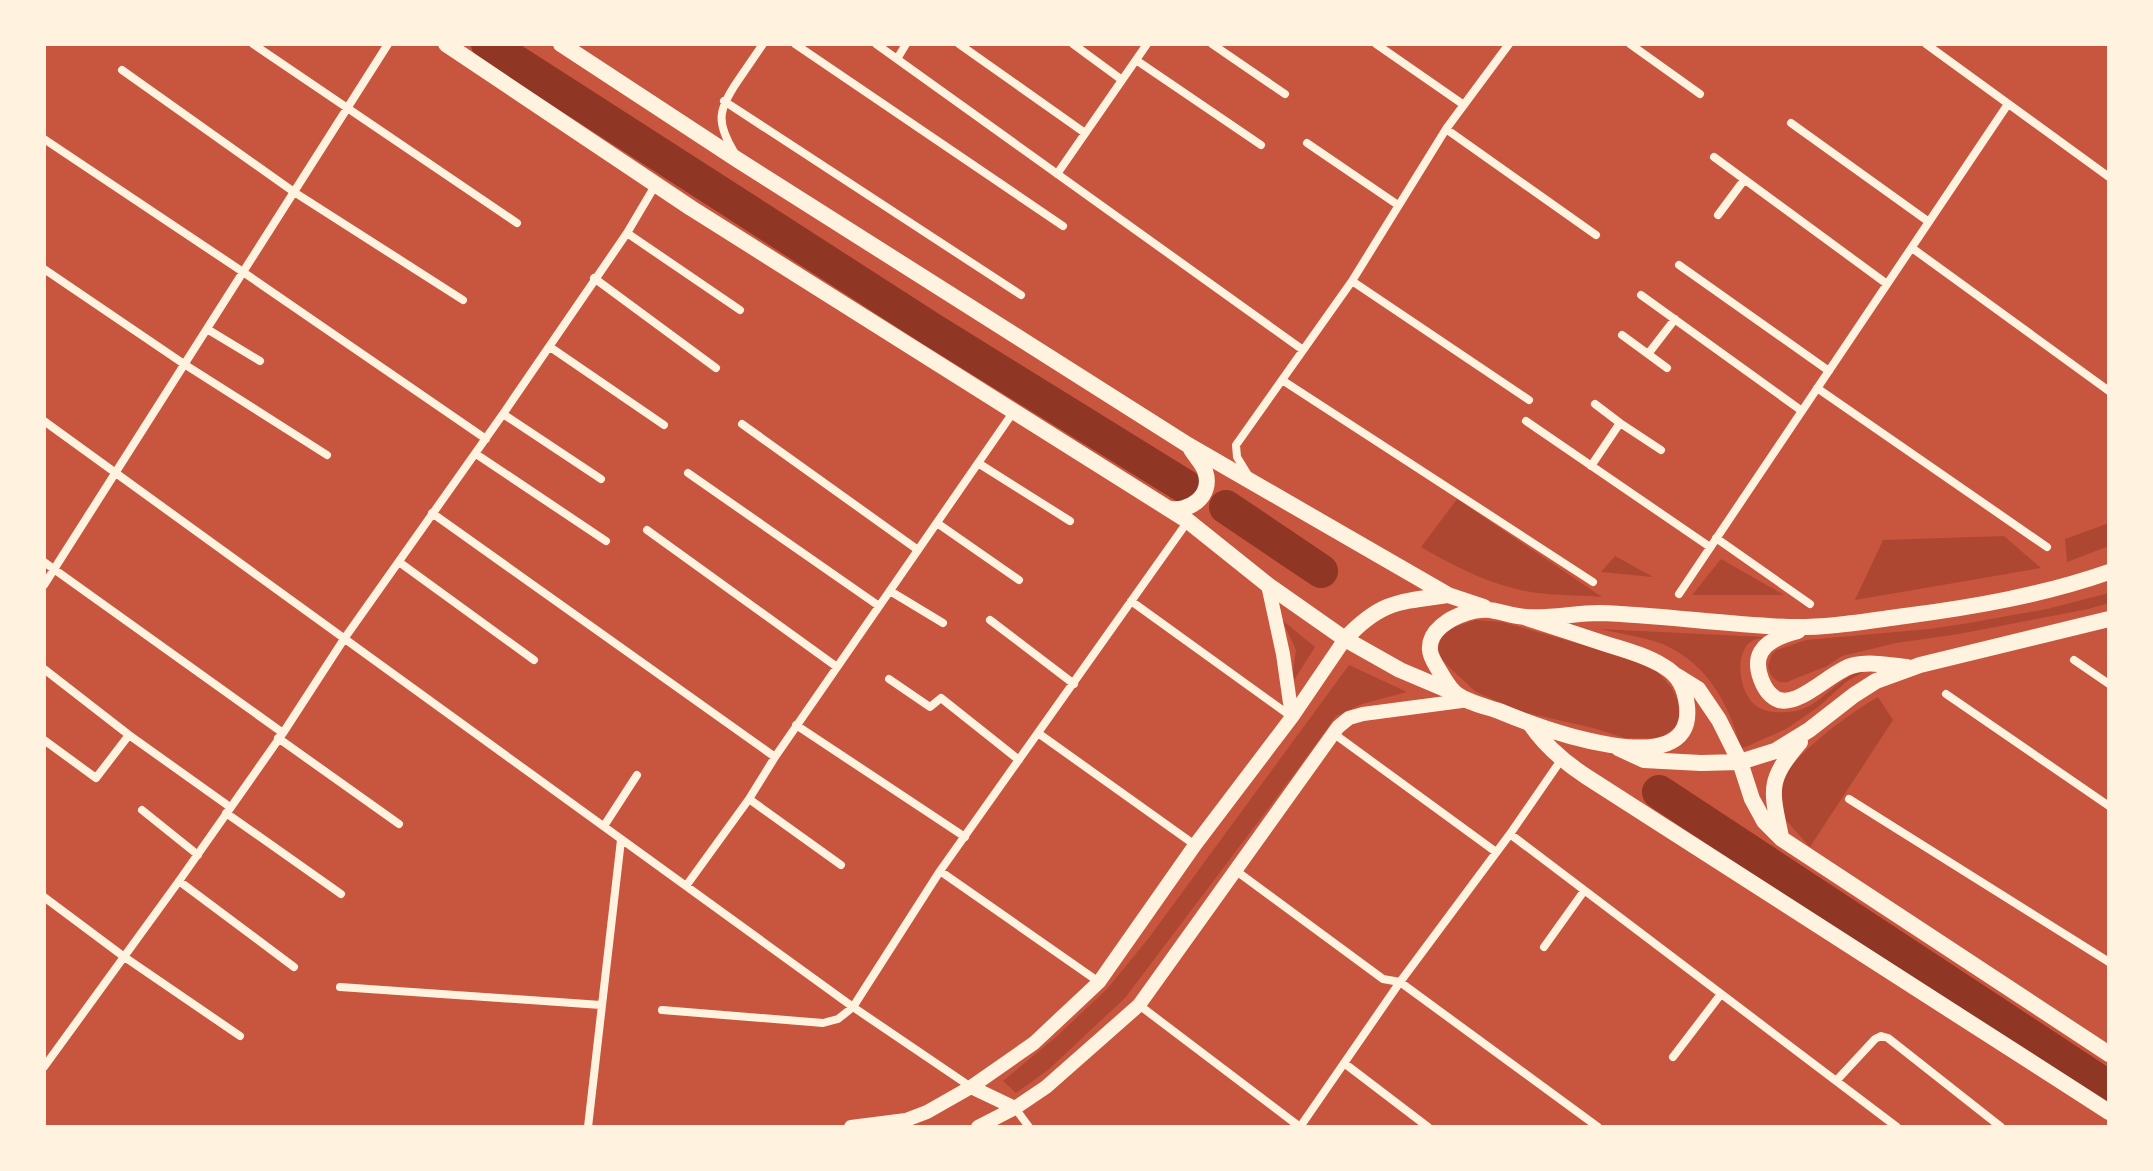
<svg xmlns="http://www.w3.org/2000/svg" width="2153" height="1171" font-family="Raleway,sans-serif">
  <rect width="100%" height="100%" fill="#c8553d"/>
  <path fill="#ae4732" d="M1457,499L1602,597C1576,595 1546,596 1520,590C1485,582 1452,565 1421,547Z
    M2109,523V546L2067,562L2065,539Z
    M2004,536L2041,568L1855,600L1883,540Z
    M1615,556L1653,577L1601,572Z
    M1721,559L1784,595H1692Z
    M2109,593V603L2088,609L1959,634L1896,643L1842,656L1827,666L1787,682C1775,684 1770,675 1768,666L1772,654L1777,650L1806,640L1929,629L1963,624L2047,609Z
    M1282,620L1315,647L1291,685L1296,650Z
    M1476,620L1502,622L1583,645L1654,668L1671,687L1679,703V718L1675,727L1665,735L1656,738H1625L1593,728L1519,711L1476,692L1451,669L1442,659L1438,649L1441,637L1451,628Z
    M1599,629L1764,637C1762,638 1753,640 1752,641C1734,652 1739,690 1753,703C1761,712 1777,713 1788,712C1815,711 1830,686 1852,675C1858,672 1864,671 1870,668L1846,682L1817,708L1786,729L1741,749C1729,701 1703,657 1654,641C1636,636 1617,633 1599,629Z
    M1349,665L1407,692L1362,704L1336,716L1295,773L1125,998L1048,1070L1016,1093L1003,1081L1056,1037L1107,989L1148,939Z
    M1878,697L1893,720L1810,847L1783,817L1781,777C1808,745 1842,718 1878,697Z"/>
  <g fill="none" stroke-linecap="round" stroke-linejoin="round">
    <path stroke="#8f3625" stroke-width="34" d="M488,44L931,329L1186,487
      M1226,507L1321,571
      M1659,792L2109,1088"/>
    <path stroke="#fff3e0" stroke-width="8" d="M253,44L517,223
      M795,44L1063,226
      M876,44L1303,350
      M959,44L1085,133
      M1073,44L1122,80
      M1212,44L1285,94
      M1376,44L1464,105
      M1630,44L1700,94
      M1926,44L2109,177
      M897,59L906,44
      M1136,60L1261,145
      M122,70L294,192L463,300
      M724,101L1021,295
      M1791,123L1929,222
      M1446,129L1596,235
      M44,139L243,272L486,439
      M1307,143L1398,205
      M734,152C716,122 718,110 737,82C746,69 754,57 763,44
      M1714,157L1887,284
      M1057,174L1147,44
      M1718,215L1744,180
      M627,233L740,310
      M1912,248L2109,391
      M1679,265L1829,371
      M44,269L184,364L327,455
      M594,278L716,368
      M1352,281L1529,400
      M1641,295L1802,411
      M207,329L260,361
      M1622,335L1648,354
      M550,347L664,425
      M1667,368L1648,354L1675,319
      M1282,380L1593,582
      M1817,388L2047,547
      M1595,404L1620,423
      M503,414L601,479
      M44,421L853,1007L971,1087
      M1526,421L1710,547
      M742,424L918,550
      M476,454L606,541
      M978,463L1070,521
      M1591,466L1620,423L1661,450
      M688,473L879,606
      M1248,475L1237,457L1236,445L1352,281L1446,129L1509,44
      M432,513L775,757
      M937,523L1019,580
      M647,530L837,667
      M1716,538L1810,604
      M44,562L283,733
      M399,562L534,660
      M44,585L388,44
      M890,591L943,623
      M1679,594L2008,104
      M1131,601L1292,717
      M990,620L1074,684
      M2074,660L2109,684
      M44,669L129,735L230,807
      M889,679L930,707L941,698L1019,760
      M1946,694L2109,806
      M796,725L965,837
      M1038,733L1195,845
      M1333,733L1496,852
      M278,738L399,824
      M44,740L96,778L129,735
      M749,799L841,865
      M1849,799L2109,962
      M142,810L198,855
      M226,813L341,894
      M604,826L637,775
      M1510,834L1897,1127
      M1235,870L1383,979L1400,982L1598,1127
      M940,871L1099,982
      M179,881L294,967
      M686,886L749,799L775,757L1014,411
      M44,897L123,956L240,1036
      M1544,947L1584,891
      M340,987L601,1005
      M1139,1005L1300,1127
      M662,1010L823,1023L838,1019L853,1007L940,871L1188,521
      M1673,1057L1721,994
      M1344,1063L1428,1127
      M44,1067L179,881L283,733L344,639L503,414L627,233L656,184
      M1836,1081L1875,1039L1881,1036L1888,1038L2001,1127
      M1015,1108L1029,1127
      M588,1127L621,840
      M1300,1127L1400,982L1510,834L1561,760"/>
    <path stroke="#fff3e0" stroke-width="14" d="M1268,585L1283,654L1292,717
      M971,1087L1015,1108
      M851,1127L906,1120L927,1112L971,1087L1034,1043L1099,982L1195,845L1292,717L1345,639
      M978,1127L1015,1108L1046,1087L1139,1005L1338,727L1349,718L1363,714L1469,700"/>
    <path stroke="#fff3e0" stroke-width="16" d="M446,44L691,208L1188,521L1268,585L1345,639L1400,670L1452,692
      M561,44L738,160L1188,445L1448,595L1484,607
      M1167,508C1188,514 1214,496 1205,471C1203,464 1195,456 1191,449
      M1524,617C1551,626 1579,635 1606,644C1625,650 1645,655 1663,666C1679,675 1685,688 1687,706C1696,788 1535,726 1499,711C1485,706 1464,702 1454,692C1448,686 1444,679 1440,672C1436,665 1430,657 1430,650C1428,631 1450,618 1466,613C1491,604 1503,616 1526,617C1550,619 1575,613 1599,613C1663,615 1726,625 1789,627C1828,628 1867,621 1905,616C1974,607 2043,595 2109,572
      M1798,631C1786,634 1768,640 1761,652C1753,666 1763,694 1779,700C1800,706 1831,672 1851,666C1868,661 1889,665 1907,667
      M1345,639C1381,601 1398,602 1448,595
      M1677,676L1698,689L1719,720L1740,762L1752,799L1764,821L1782,839L2109,1054
      M1531,725C1546,747 1564,762 1587,777L2109,1112
      M1618,748L1644,760L1701,763L1740,762L1775,751L1809,730L1854,695L1876,681L1920,665L2109,619
      M1781,837C1771,789 1767,781 1800,742"/>
  </g>
  <rect width="2153" height="1171" fill="none" stroke="#fff3e0" stroke-width="92"/>
</svg>
